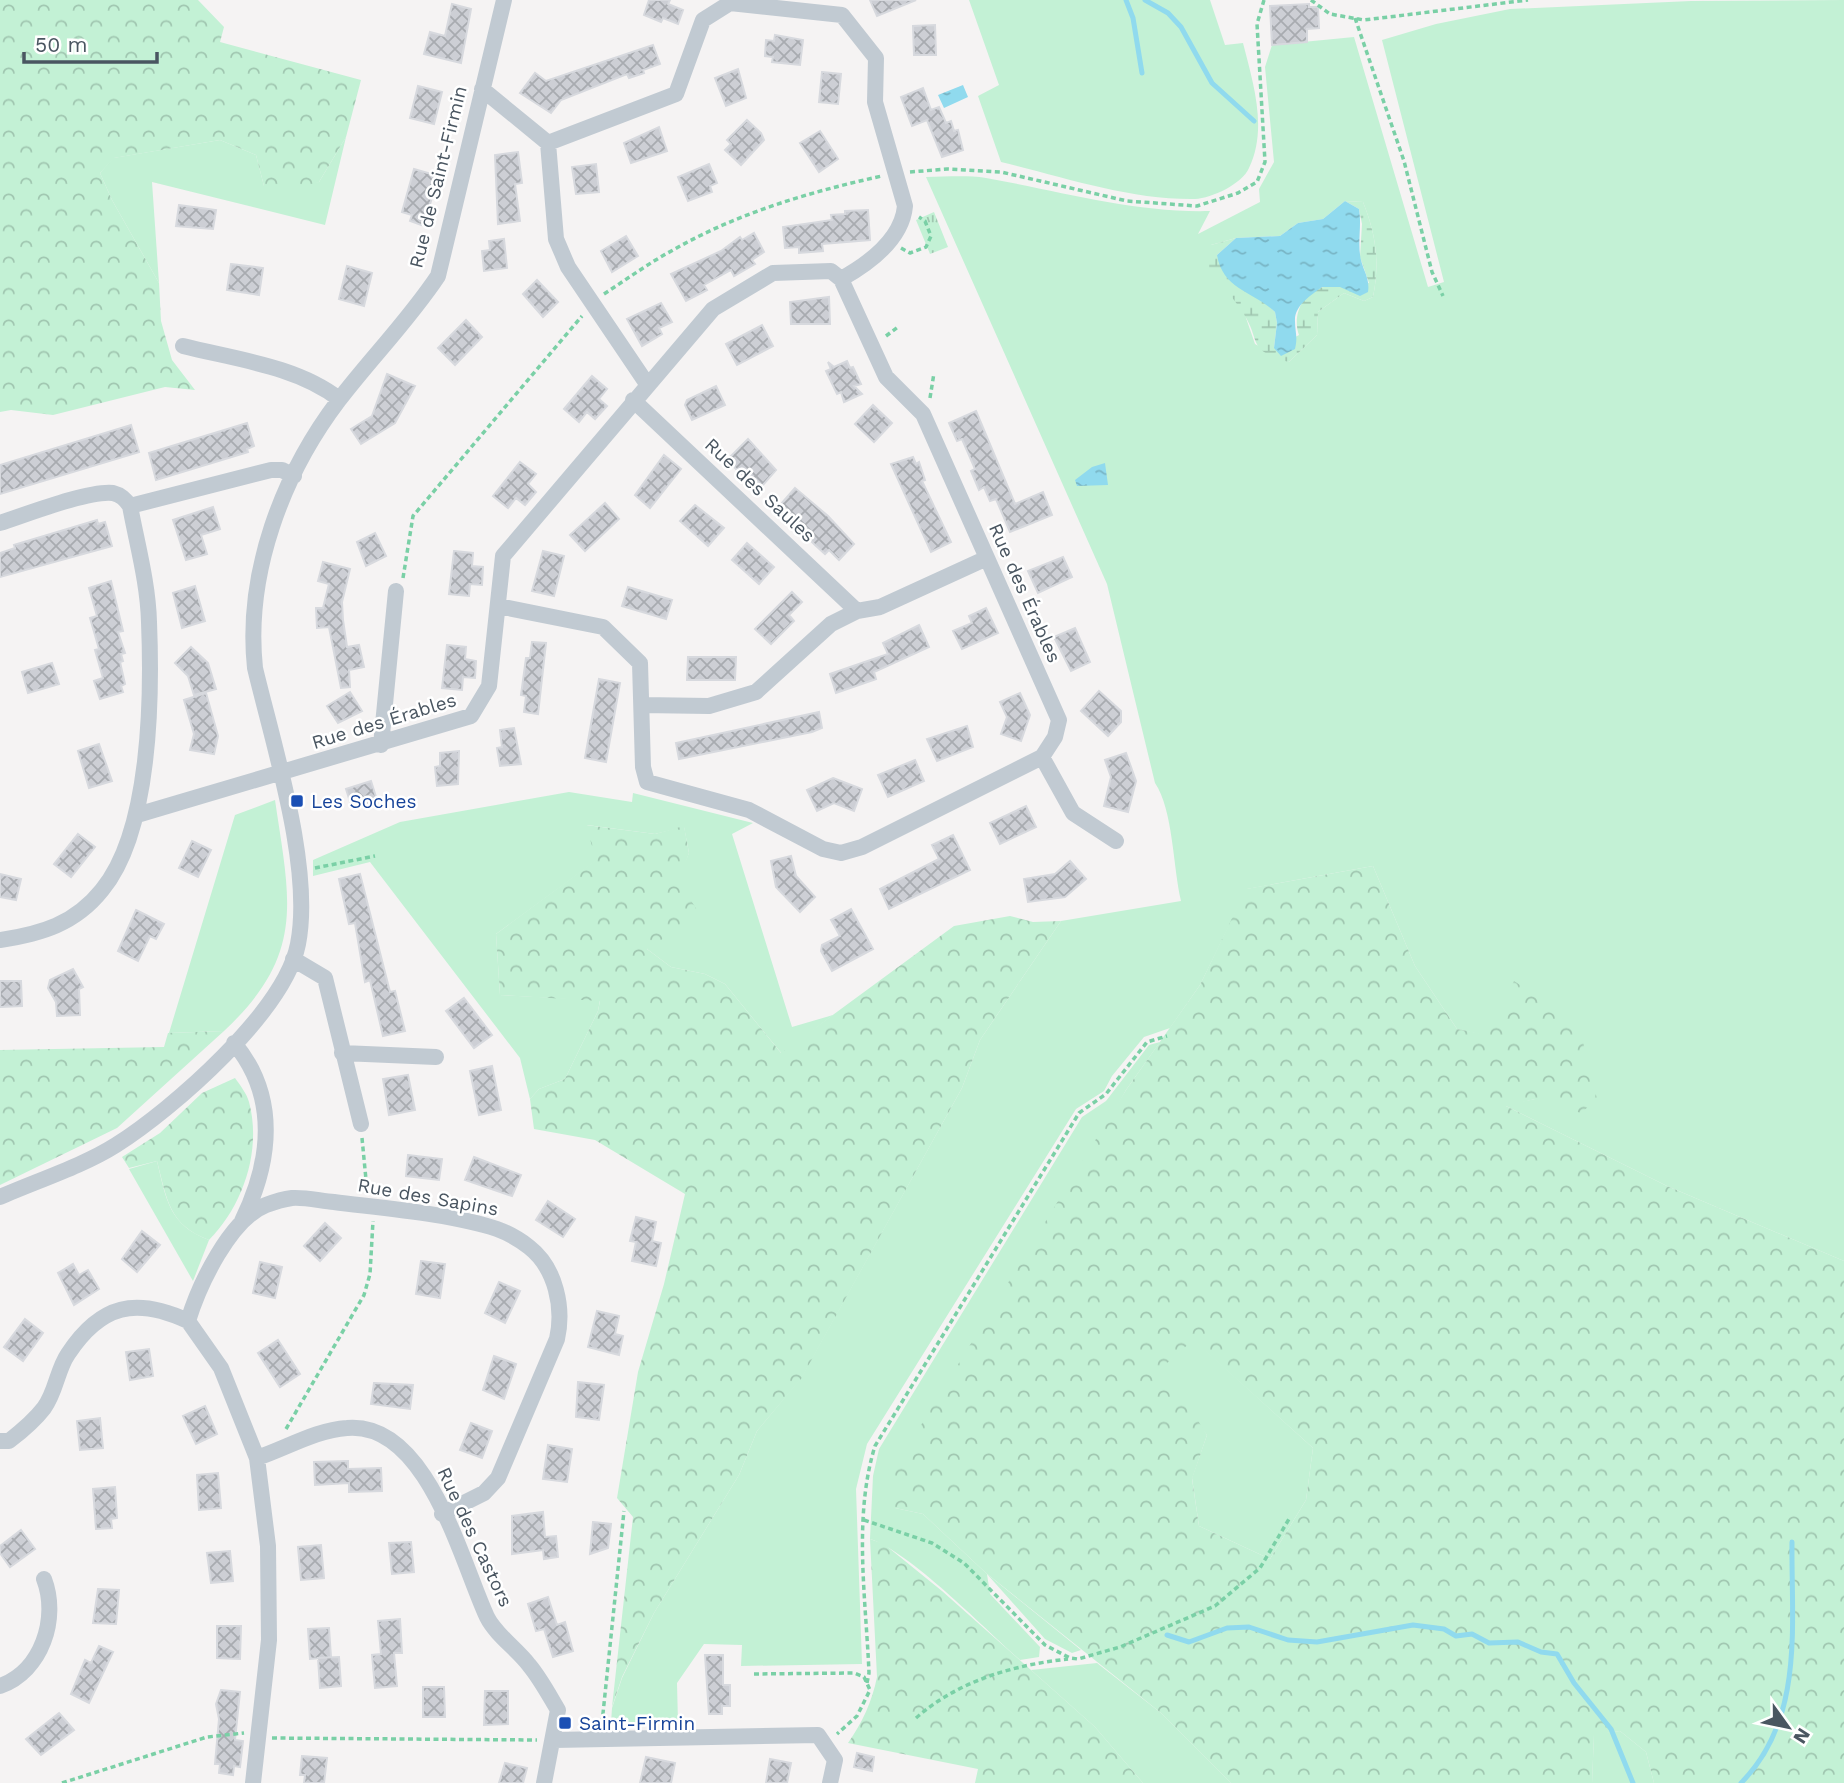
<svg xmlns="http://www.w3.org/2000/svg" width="1844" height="1783" font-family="'Work Sans',sans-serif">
  <defs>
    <pattern id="forest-crowns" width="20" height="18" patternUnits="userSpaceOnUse" patternTransform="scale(1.75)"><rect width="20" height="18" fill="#c3f1d5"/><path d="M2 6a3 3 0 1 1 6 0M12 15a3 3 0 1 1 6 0" fill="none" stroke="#a0c6b0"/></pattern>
    <pattern id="wetland-marsh" width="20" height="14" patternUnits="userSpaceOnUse" patternTransform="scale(1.75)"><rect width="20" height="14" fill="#c3f1d5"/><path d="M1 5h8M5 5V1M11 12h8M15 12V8" fill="none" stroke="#a0c6b0"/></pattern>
    <pattern id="park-tufts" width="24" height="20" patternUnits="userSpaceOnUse" patternTransform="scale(1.75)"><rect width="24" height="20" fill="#c3f1d5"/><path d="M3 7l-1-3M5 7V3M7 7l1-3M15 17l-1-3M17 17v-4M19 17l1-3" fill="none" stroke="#a0c6b0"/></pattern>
    <pattern id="water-ripples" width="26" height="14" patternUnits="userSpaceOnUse" patternTransform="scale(1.75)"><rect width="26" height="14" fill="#90daee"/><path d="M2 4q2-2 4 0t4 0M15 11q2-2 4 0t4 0" fill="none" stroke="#78b4c4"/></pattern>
    <pattern id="building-cross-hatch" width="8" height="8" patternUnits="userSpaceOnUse" patternTransform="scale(1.75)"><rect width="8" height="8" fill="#cdcfd5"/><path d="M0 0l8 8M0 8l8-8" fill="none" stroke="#a8abb0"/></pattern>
  </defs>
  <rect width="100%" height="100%" fill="#f5f3f3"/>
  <path fill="#c3f1d5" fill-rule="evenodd" d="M969,0H1210L1225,45L1243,43C1253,83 1268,128 1249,168C1242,184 1212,198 1195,199C1130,200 1064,177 1001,162L978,96L999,85Z
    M1844,0V1261L1667,1186L1504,1105L1535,1099L1488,1036L1457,1029L1415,966L1373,866L1247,889L1200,985L1170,1028L1144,1037L1112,1076L1104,1091L1076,1109L867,1444L856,1489L862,1664L741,1666L742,1645L704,1644L677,1683L678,1723H611L612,1708L622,1678L654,1613L739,1475L757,1431L801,1378L962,1088L980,1040L1061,921L1181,901C1173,867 1173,809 1155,783L1107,584L926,177C945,177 966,175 986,178C1060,191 1134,213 1210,211L1198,234L1260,202L1259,189L1274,162L1265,67L1272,45L1354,37L1428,287L1444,282L1382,40L1436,24L1510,9L1691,1ZM1345,201L1363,202C1376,234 1380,263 1373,297L1364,301L1344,293L1318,312L1317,335L1289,362L1255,344L1245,315L1211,245L1236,238L1280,236L1298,223L1323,219Z
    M346,137L325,225L152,182L159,283L112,200L100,173L113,158L220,140L256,155L264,186L319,182Z
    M569,792L632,802L633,793L753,823L732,834L792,1027L833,1015L782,1054L725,984L705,974L671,967L647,949L689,853L684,827L655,834L587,825L597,860L496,934L500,995L600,1000L598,1011L565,1079L539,1089L530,1099L520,1058L370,862L313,876V860L400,822Z
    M275,800C290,902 306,954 224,1031L169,1033L235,815Z
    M1160,1042L1126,1090L895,1508L923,1514L986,1573L1081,1650L1072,1653L1045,1639L987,1574L990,1594L1040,1647L1039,1657L1020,1660C985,1629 910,1552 870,1539L873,1476L879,1449L1082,1117L1106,1101L1149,1045Z
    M157,1161C166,1199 169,1225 209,1240L193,1281L129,1169Z
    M1193,1339L1313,1448L1306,1500L1270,1559L1199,1526L1192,1478L1207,1435L1156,1372Z
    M1097,1663L1161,1713L1231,1783H1143L1095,1727L1031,1670Z
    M1620,1731L1646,1752L1654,1783H1592L1594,1734Z"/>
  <path fill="url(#forest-crowns)" fill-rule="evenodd" d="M0,0H198L224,27L220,42L361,80L346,137L319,182L282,193L264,186L256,155L220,140L114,158L100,173L112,200L159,283L161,321L172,360L195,390L165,387L53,415L11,410L0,412Z
    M586,825L655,834L684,826L689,853L679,881L700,915L647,949L671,967L705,974L725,984L781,1053L954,926L1010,916L1033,922L1061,921L980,1040L962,1088L801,1379L757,1431L739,1475L654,1613L622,1677L612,1707L633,1517L617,1498L638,1372L664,1284L685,1194L595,1140L534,1129L530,1099L539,1089L565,1079L598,1011L600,1001L500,995L496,934L596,860Z
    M1373,866L1415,966L1457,1029L1488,1035L1514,981L1552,1006L1583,1042L1597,1099L1581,1113L1535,1099L1506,1106L1667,1186L1844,1261V1783H1654L1646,1752L1620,1731L1594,1735L1592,1783H1231L1161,1713L986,1573L923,1514L895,1508L891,1474L1126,1090L1200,985L1246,889ZM1193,1340L1313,1448L1306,1500L1270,1559L1199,1526L1192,1479L1207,1435L1192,1411L1157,1372Z
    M224,1031L117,1128L0,1185V1050L164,1047L168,1033Z
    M235,1078C240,1085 247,1094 249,1102C262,1150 243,1206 209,1240C169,1225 167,1200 157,1161L129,1168L122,1157L160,1133L202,1093Z
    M870,1539L884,1544L942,1591L1031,1670L1095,1727L1143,1783H975L978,1769L848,1743C862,1723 872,1702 877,1677Z"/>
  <path fill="url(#wetland-marsh)" d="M1345,201L1363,202C1376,234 1380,263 1373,297L1364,301L1344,293L1318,312L1317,335L1289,362C1245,350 1262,341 1243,313C1233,297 1220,283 1208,268L1211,245L1236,238L1217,255L1275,312L1277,323L1274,348L1299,335C1292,317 1302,290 1324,287C1339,284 1354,285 1369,283L1360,257L1362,224L1359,209Z"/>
  <path fill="url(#park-tufts)" d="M934,212L948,247L930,254L916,220Z"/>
  <path fill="url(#water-ripples)" d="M963,85L968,97L944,108L938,95Z
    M1345,201L1359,209C1362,225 1357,244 1361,260C1364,272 1370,279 1368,292L1360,296L1340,287H1322C1311,295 1294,306 1295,321C1295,332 1298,337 1295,349L1281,356L1274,348L1277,323L1275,312C1253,291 1223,290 1217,255L1236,238L1280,236L1298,223L1323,219Z
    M1105,463L1108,485L1077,486L1075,480L1092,467Z"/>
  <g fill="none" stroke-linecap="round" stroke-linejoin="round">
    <path stroke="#90daee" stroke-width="5" d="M1126,0L1133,18L1142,73
      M1145,0L1168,13L1181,27L1212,83L1254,121
      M1167,1635L1189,1642L1227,1628L1249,1627L1288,1640L1317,1642L1413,1625L1444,1629L1456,1636L1472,1634L1489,1643L1518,1642L1541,1652L1557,1654L1574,1683L1611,1729L1633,1783
      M1741,1783C1805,1719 1791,1624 1792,1542"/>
  </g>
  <path fill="url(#building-cross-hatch)" stroke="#d7d9de" stroke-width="2" d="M649,0H670L668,4L683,10L678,24L663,18L661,22L644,15Z
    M870,0H916L877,16Z
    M452,4L471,9L461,63L424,54L430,32L445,36Z
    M1309,4V7H1318L1319,28L1307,29V42L1272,45L1270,6Z
    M935,25L936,55H914L913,26Z
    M775,35L803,40L800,65L772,62L773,57L765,56L766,40L774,41Z
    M653,45L660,64L643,70L644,73L629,78L627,74L561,100L551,113L520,93L535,73L546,81Z
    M738,69L746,98L726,106L715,78Z
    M822,72L841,74L838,104L819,102Z
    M418,86L442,92L434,124L410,118Z
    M923,88L931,110L939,107L946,123L951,121L954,131L958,130L963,150L942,157L927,120L912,126L901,97Z
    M747,120L761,133L764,140L741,165L725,150L731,144L727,140Z
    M659,127L667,151L631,163L624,143Z
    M820,131L838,159L819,172L800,143Z
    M518,152L522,183L515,184L520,221L498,224L495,155Z
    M596,164L599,192L576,194L572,167Z
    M709,164L717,183L710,186L712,192L688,201L678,177Z
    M414,169L438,176L424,226L410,221L412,215L402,212Z
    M179,205L216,210L213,229L176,226Z
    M868,210L870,240L822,244L823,251L799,253V247L785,248L783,227L832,220L831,215L845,214V211Z
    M754,233L764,252L752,260L755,264L734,276L731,270L704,285L707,290L686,301L671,274L721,251L740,237L742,240Z
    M626,236L638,256L612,272L601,251Z
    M504,239L507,268L484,271L482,251L490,250L489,241Z
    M231,264L263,268L259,295L227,290Z
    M347,266L372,273L364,306L339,299Z
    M537,280L558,302L543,317L523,294Z
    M829,297L830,324H791L790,302Z
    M661,303L672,322L659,328L662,334L642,346L627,319Z
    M466,320L482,337L455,365L438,348Z
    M762,325L773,346L737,365L726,344Z
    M847,361L850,368L853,367L861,384L854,386L862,394L844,402L841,392L837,394L826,371L831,369L828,362L834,367Z
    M387,374L415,386L395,423L361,444L351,429L372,416Z
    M592,376L607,389L599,399L607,406L595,419L587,412L579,422L564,409Z
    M716,386L725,405L692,420L685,405L687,400Z
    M873,405L892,423L874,442L855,424Z
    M976,411L1015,504L1043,492L1052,515L1010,532L996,499L990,501L984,487L979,490L971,471L975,469L962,439L957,441L949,423Z
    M247,423L254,446L247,449L248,452L156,480L149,453Z
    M131,425L139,452L0,494V465Z
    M748,439L776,470L762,486L748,473L744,477L727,460Z
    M664,455L681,469L650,508L635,495Z
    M913,457L916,464L919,462L925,480L922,481L951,542L931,552L891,464Z
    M520,462L536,474L528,484L536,492L525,505L516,498L508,508L493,496Z
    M795,488L828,516L854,544L839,560L829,550L825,554L815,545L808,538L812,533L781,504Z
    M605,503L619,519L585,551L570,535Z
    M695,505L724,528L708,546L680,521Z
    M213,507L220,529L201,535L207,554L186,560L173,520Z
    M97,520L98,524L105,522L112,546L0,577V553L15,548L14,545Z
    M375,533L386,556L366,566L357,542Z
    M747,543L774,567L759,584L732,560Z
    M454,551L473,553L472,566L483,567L482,585L470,584L469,596L449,594Z
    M543,551L564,556L554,596L532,591Z
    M1063,557L1072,577L1038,593L1028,571Z
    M323,562L350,569L342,602L343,620L347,647L359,645L364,667L349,670L350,687L341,688L329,627L317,628L316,608H323L329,584L318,581Z
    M111,581L123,631L118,632L125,653L121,654L123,661L120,662L125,684L121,686L123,692L100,699L94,681L103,678L95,650L99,649L90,618L97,616L89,588Z
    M195,586L205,621L182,628L173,593Z
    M628,587L672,600L666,619L622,606Z
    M792,592L802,602L789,615L794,621L771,644L755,629Z
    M986,608L998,633L962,649L953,631L972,623L969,616Z
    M919,625L929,647L874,672L876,679L836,693L830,674L888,654L883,643Z
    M1075,628L1090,662L1071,671L1054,637Z
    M532,642L546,643L538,714L524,712L526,696L521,695L526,658H530Z
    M447,645L466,647L465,659L476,661L475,678L463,677L462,690L442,688Z
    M191,647L208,663L216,689L194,695L188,676L175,663Z
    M688,657H736L735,680H687Z
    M52,663L59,684L28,693L22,672Z
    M599,679L620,683L606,762L585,758Z
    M1099,691L1121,711V722L1108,736L1081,711Z
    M350,692L362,711L338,723L327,706Z
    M206,693L218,736L214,754L190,750L194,734L184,700Z
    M1020,693L1030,715L1021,741L1001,734L1007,717L1000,702Z
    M819,712L822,728L812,732L679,759L676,743Z
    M967,726L973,747L937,761L927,739Z
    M514,728L521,764L500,766L497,748L502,747L500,730Z
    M99,744L112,781L89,788L78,751Z
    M459,751L458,784L437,786L435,767L440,766V753Z
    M1126,753L1136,781L1128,812L1104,806L1111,777L1105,760Z
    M915,760L924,781L888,797L878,775Z
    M833,778L862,789L854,811L834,803L817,811L807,790Z
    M371,781L377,800L352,808L346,789Z
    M1026,806L1036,827L1000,844L990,823Z
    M78,834L95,847L71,877L54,864Z
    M953,835L970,870L889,909L880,889L939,859L932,845Z
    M192,841L211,850L198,877L179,868Z
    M791,856L796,876L815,897L800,912L776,887L771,861Z
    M1070,861L1086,879L1065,897L1028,902L1024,879L1055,874Z
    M0,874L21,879L16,900L0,897Z
    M360,874L390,992L395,991L405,1031L383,1036L370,980L365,982L355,923L349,924L339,879Z
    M851,909L873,949L832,971L821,951L822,945L840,936L831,920Z
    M136,910L164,924L156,939L150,936L138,961L118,951Z
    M73,969L83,987L79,989L80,1015L57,1016L56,1002L48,988L50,980Z
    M0,981H21L22,1006L0,1007Z
    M464,998L492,1035L474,1048L446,1011Z
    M492,1066L501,1110L479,1115L470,1071Z
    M408,1075L415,1110L389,1115L383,1079Z
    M408,1155L442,1159L439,1180L406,1176Z
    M474,1157L521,1175L512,1196L465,1180Z
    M548,1201L575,1219L563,1237L536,1220Z
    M636,1217L656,1222L652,1241L661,1243L656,1266L632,1261L636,1242L630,1241Z
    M325,1223L341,1238L320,1261L304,1246Z
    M142,1231L160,1245L137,1272L122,1259Z
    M421,1261L445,1264L440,1298L416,1294Z
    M260,1262L282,1267L275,1298L253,1293Z
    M73,1264L79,1275L88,1270L99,1289L74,1305L58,1273Z
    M499,1282L520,1291L505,1323L485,1313Z
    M597,1311L619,1316L615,1334L623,1336L619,1355L588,1347Z
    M25,1319L43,1333L23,1361L4,1347Z
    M278,1340L300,1374L280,1387L258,1353Z
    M149,1349L153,1376L130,1380L126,1352Z
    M494,1356L516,1364L504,1399L483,1390Z
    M578,1382L604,1385L599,1420L576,1417Z
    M374,1383L413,1385L410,1409L371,1404Z
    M205,1406L217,1434L196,1444L183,1416Z
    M100,1418L103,1448L80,1450L77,1421Z
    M471,1423L492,1431L482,1458L460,1450Z
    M548,1445L572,1449L567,1482L543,1479Z
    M348,1461V1469L381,1468L382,1491L349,1492V1483L315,1485L314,1462Z
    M218,1473L221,1508L199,1510L197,1475Z
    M115,1487L117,1518L111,1519L112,1528L96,1529L93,1489Z
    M543,1512L545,1537L556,1536L558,1557L544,1559L543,1550L512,1554V1516Z
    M593,1522L611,1524L608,1548L590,1554Z
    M21,1530L35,1549L10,1567L0,1553V1546Z
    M411,1542L414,1572L392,1574L389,1543Z
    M321,1545L324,1578L301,1580L298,1547Z
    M230,1551L233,1581L211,1583L207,1553Z
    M98,1589L119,1590L116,1624L93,1623Z
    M548,1597L557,1625L565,1622L573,1651L553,1657L544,1629L536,1631L528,1604Z
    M400,1619L402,1653H394L397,1686L375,1688L372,1655L381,1654L378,1621Z
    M217,1626H241L240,1659L217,1658Z
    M329,1628L331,1657L310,1659L308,1629Z
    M99,1646L113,1652L89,1703L71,1694L85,1660L91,1663Z
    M705,1655H723V1685H730V1706H722V1714H709Z
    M339,1657L341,1686L320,1688L318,1658Z
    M423,1687H444L445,1717H423Z
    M221,1690L240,1692L235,1740L243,1741L240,1767L234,1766L233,1775L219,1773L220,1764H215L219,1719L216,1704Z
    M485,1691H508V1724L484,1725Z
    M59,1713L74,1730L41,1755L26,1739Z
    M857,1753L874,1757L872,1771L854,1767Z
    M302,1756L327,1758L324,1783H304L305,1775H300Z
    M646,1757L675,1763L671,1783H640Z
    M770,1759L791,1763L787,1783H766Z
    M505,1763L527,1768L523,1783H499Z"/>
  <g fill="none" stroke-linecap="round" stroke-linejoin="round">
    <path stroke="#7ad0a6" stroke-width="3.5" stroke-dasharray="5 3.5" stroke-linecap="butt" d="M1311,0L1330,14L1364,20L1528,0
      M1355,18L1404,161L1432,272L1443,296
      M910,172L947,169L1001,172L1127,201L1197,206L1238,193L1257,182L1265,162L1257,24L1264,0
      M901,248L910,253L926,247L931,236L925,221L919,217
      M604,294C627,279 649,263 673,250C738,213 809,192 882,176
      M886,336L898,327
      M930,398L934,373
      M403,578L413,516L582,316
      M315,868L375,856
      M362,1138L367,1190
      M286,1429L364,1295L370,1274L373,1221
      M864,1520L932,1543L964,1563L1045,1645L1070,1658L1078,1659L1120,1647L1215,1606L1260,1568L1289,1519
      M754,1674L854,1673L864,1677L870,1690L857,1716L837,1734
      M867,1683L869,1673C866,1599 853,1517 875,1446L1079,1113L1106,1094L1147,1042L1167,1036
      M916,1718C958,1681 1013,1665 1068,1659
      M602,1723L624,1511
      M272,1738L537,1740
      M62,1783L207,1737L244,1733"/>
    <path stroke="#c1cad2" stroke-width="16" d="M482,89L548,143L676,94L703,20L730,3L842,15L876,58L875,102L905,206C902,239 868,264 841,279
      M548,143L556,239L568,267L647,384
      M183,346C234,359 297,366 339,399
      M633,400L857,611
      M130,506L271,470H282L294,476
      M0,523C25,515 89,490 113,493C121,495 125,499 130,506C137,544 148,583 149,622C152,696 151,831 102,890C75,924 41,934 0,940
      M642,705L709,706L756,692L831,624L857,611L880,607L987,558
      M381,745L396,591
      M1042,757L1073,813L1116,841
      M137,815L471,716L489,686L503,556L713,309L773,273L831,271L841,279L886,377L923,414L1059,720L1055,737L1042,757L862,847L841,853L823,849L749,810L647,782L643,767L640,663L603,627L498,606
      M293,959L325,978L361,1124
      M234,1043C279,1097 271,1162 242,1221
      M342,1053L436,1057
      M0,1197C36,1181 83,1166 116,1145C173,1109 285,1011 298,944C313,868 273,744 255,668C245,574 282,475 339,400C371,358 408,321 438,276L504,0
      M188,1321C199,1285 230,1219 266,1205C274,1202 284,1199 292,1198C305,1197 321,1201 334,1202C381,1208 453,1214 497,1229C508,1233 520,1240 529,1247C556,1268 564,1308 557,1339L498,1478L484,1493L442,1514
      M188,1321L221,1368L257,1458L268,1546L269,1640L253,1783
      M0,1441H9C22,1431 34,1421 44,1408C56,1392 57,1370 68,1354C101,1304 136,1297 188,1321
      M257,1458C287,1448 316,1430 347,1428C427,1421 461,1561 487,1617C496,1635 517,1649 529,1665C540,1678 549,1695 558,1710L544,1783
      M0,1686C42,1671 59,1618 44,1579
      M554,1740L818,1735L835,1760L830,1783"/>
  </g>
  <g fill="#1a4fb4" stroke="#fff" stroke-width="2.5">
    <rect x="290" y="794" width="14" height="14" rx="3.5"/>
    <rect x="558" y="1716" width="14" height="14" rx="3.5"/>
  </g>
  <g text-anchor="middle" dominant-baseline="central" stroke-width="5" stroke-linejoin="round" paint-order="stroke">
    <g font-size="19" fill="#4a5661" stroke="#fff">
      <text transform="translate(438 177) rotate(-76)">Rue de Saint-Firmin</text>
      <text transform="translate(760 490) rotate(43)">Rue des Saules</text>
      <text transform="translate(1025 593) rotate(66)">Rue des Érables</text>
      <text transform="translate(384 721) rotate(-17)">Rue des Érables</text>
      <text transform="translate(428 1197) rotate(10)">Rue des Sapins</text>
      <text transform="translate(475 1537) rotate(65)">Rue des Castors</text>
    </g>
    <g font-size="19" fill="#164399" stroke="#fff" text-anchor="start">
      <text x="311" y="801">Les Soches</text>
      <text x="579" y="1723">Saint-Firmin</text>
    </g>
  </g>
  <g transform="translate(1788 1727) rotate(123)" stroke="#ffffff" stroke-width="5" paint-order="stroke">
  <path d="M0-5L12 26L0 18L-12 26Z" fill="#4a5661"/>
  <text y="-10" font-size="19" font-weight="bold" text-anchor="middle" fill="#4a5661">N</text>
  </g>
  <path d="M24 52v10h133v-10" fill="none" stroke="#4a5661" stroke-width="3.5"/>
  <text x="35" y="52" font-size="21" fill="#4a5661" stroke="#ffffff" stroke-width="5" paint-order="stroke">50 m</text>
</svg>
